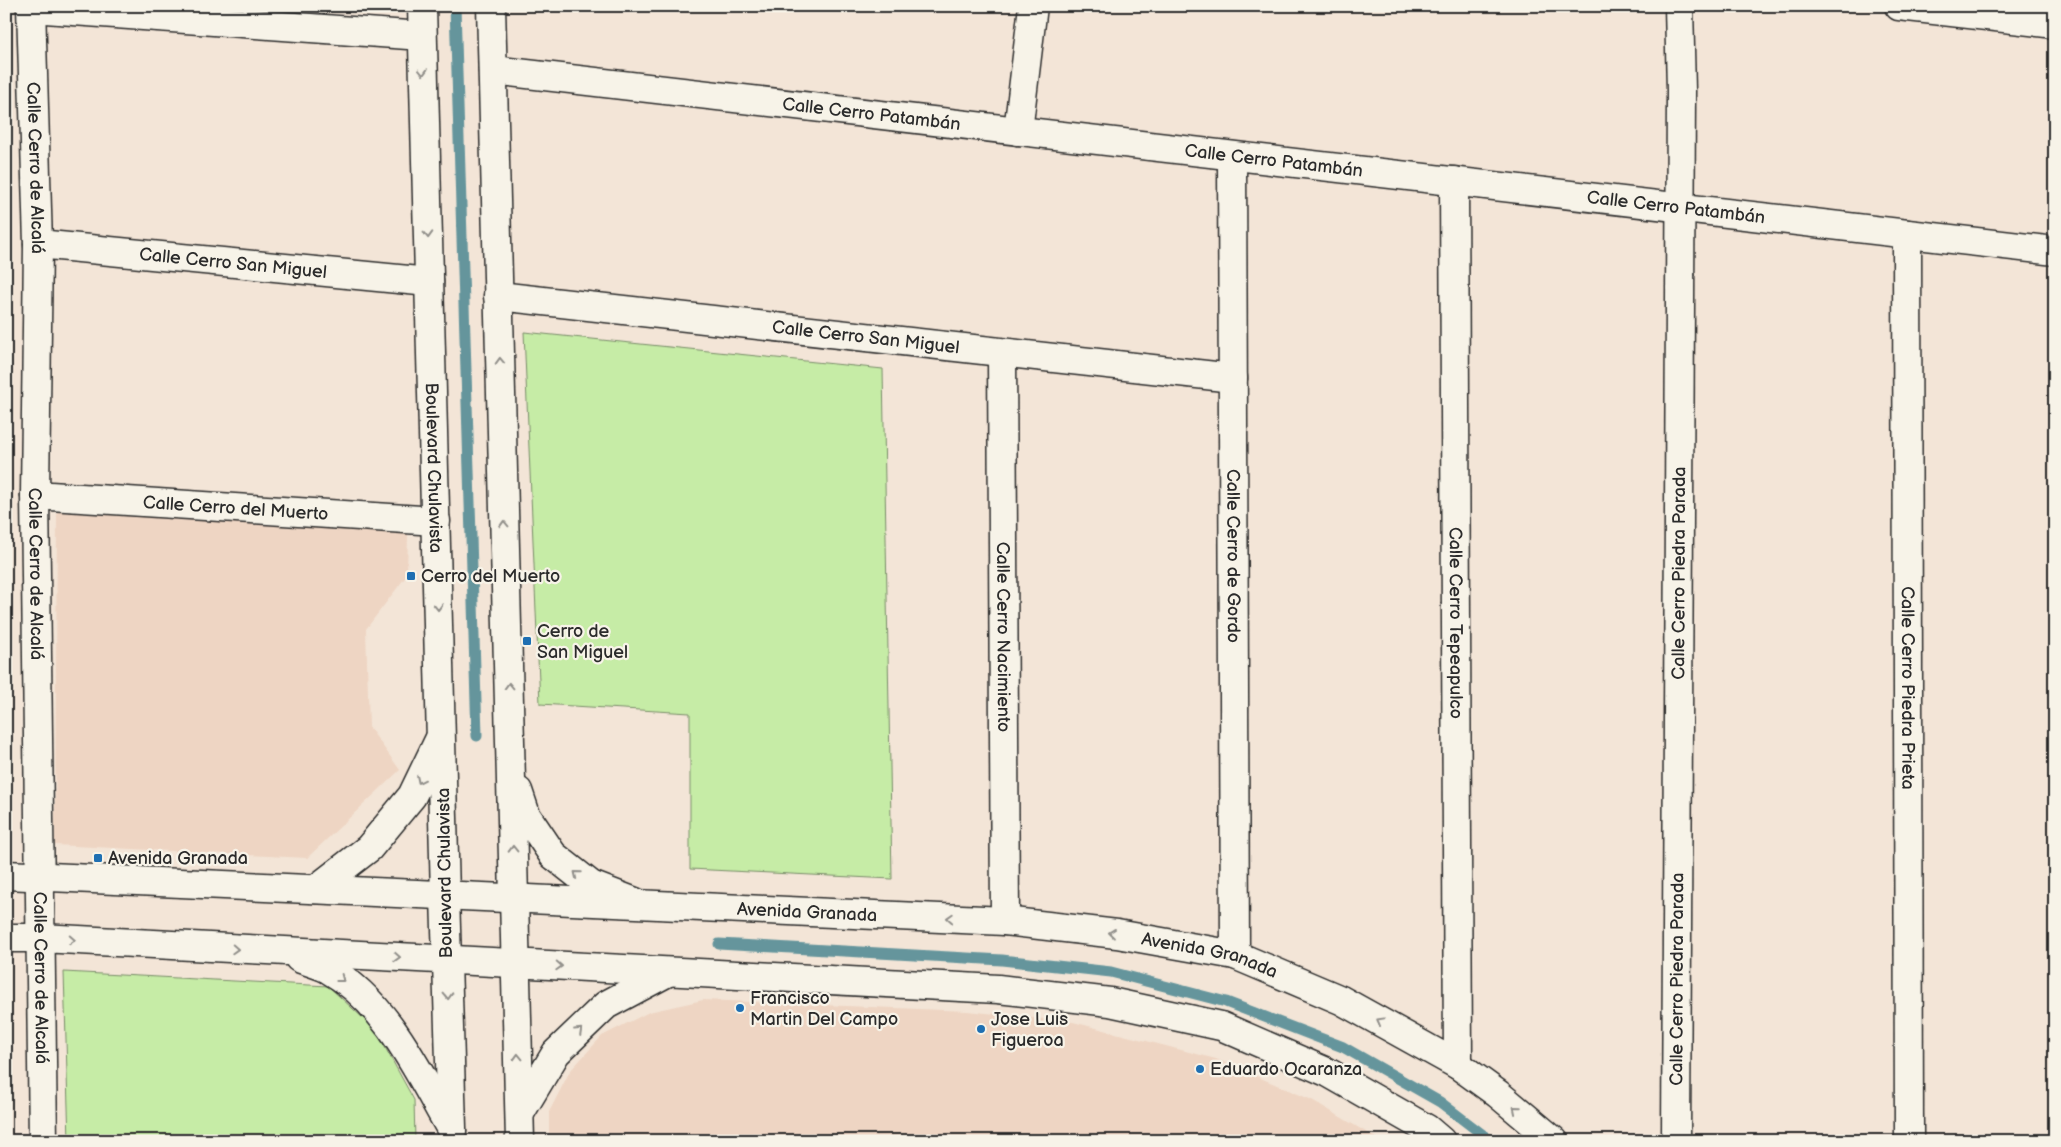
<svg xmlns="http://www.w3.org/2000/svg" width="2061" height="1147" font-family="'Balsamiq Sans',sans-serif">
  <rect width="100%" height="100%" fill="#f3e5d7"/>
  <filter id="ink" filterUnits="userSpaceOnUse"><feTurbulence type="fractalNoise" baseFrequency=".02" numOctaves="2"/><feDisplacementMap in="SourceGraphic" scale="10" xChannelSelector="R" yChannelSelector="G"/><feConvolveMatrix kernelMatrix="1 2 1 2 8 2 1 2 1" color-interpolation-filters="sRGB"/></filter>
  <g filter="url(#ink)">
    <path fill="#eed5c3" d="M57,511L408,534L407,575L366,629L369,727L400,770L307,858L55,845Z
      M703,1000L967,1011L1073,1022L1216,1059L1312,1100L1381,1141H549V1112L570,1071L602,1036L649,1012Z"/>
    <path fill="#c6eca6" stroke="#788c68" d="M524,332L883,369L892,879L690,869V713L540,704Z
      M64,972L328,986L375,1029L414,1100L415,1141H69Z"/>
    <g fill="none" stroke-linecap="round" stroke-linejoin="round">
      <path stroke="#65959c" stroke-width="11" d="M455,6L477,736
        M719,944L1002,960L1111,972L1226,1002L1343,1047L1440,1102L1491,1141"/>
      <defs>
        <g id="minor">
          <path id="s1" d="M31,6L38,244L35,495L43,1141"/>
          <path d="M1899,6L2055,24"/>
          <path d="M31,8L422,36"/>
          <path id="s2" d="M493,70L2055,251"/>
          <path d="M1018,131L1033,6"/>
          <path id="s3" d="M1232,156L1235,955"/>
          <path id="s4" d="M1454,181L1458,1065"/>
          <path id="s5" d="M1907,234L1909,1141"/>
          <path id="s6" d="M38,244L429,282"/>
          <path id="s7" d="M498,296L1233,378"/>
          <path id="s8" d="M1002,353L1005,921"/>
          <path id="s9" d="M35,495L436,521"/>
          <path id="s10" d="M1676,1141L1681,91L1679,6"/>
        </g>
        <g id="tertiary">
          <path id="s11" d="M422,6L445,895"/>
          <path d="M491,6L514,897"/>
          <path d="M518,791L526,815L553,855L591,885L635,902"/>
          <path d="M316,889L369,848L412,796L439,740"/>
        </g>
        <g id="secondary">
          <path id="s12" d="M6,875L1005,921L1117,934L1235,955L1341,1000L1458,1065L1498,1094L1554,1141"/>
          <path d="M445,895L452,1128"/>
          <path d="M514,897L520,1141"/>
          <path d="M6,938H41L998,989L1110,1002L1221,1026L1329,1073L1427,1129L1441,1141"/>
          <path d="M299,958C309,962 319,964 328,969C388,1003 419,1074 452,1131"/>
          <path d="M520,1113L556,1053L606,1005L668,972"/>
        </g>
      </defs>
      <use href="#minor" stroke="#2b2b2b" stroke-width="31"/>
      <use href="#tertiary" stroke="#2b2b2b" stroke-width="31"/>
      <use href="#secondary" stroke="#2b2b2b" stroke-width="31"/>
      <use href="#minor" stroke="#f7f3e8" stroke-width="28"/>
      <use href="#tertiary" stroke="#f7f3e8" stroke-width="28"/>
      <use href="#secondary" stroke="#f7f3e8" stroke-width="28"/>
    </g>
    <defs><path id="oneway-chevron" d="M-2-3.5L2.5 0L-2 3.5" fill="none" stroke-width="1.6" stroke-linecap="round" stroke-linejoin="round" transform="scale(1.25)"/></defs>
    <g stroke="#918f8a">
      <use href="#oneway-chevron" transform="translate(423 72) rotate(88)"/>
      <use href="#oneway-chevron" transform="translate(428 235) rotate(88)"/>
      <use href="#oneway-chevron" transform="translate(500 361) rotate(-92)"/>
      <use href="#oneway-chevron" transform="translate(504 524) rotate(-92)"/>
      <use href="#oneway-chevron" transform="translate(438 607) rotate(89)"/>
      <use href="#oneway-chevron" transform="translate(509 686) rotate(-92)"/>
      <use href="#oneway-chevron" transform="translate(420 780) rotate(116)"/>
      <use href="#oneway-chevron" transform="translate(513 849) rotate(-91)"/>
      <use href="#oneway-chevron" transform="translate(577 874) rotate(-141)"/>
      <use href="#oneway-chevron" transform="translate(950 918) rotate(-177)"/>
      <use href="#oneway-chevron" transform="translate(1112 933) rotate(-173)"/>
      <use href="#oneway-chevron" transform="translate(72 940) rotate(3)"/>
      <use href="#oneway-chevron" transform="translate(235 949) rotate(3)"/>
      <use href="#oneway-chevron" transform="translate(397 957) rotate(3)"/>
      <use href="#oneway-chevron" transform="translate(559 966) rotate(3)"/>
      <use href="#oneway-chevron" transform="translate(341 979) rotate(37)"/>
      <use href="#oneway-chevron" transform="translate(448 996) rotate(88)"/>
      <use href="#oneway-chevron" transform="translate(1380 1021) rotate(-151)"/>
      <use href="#oneway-chevron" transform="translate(579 1031) rotate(-44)"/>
      <use href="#oneway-chevron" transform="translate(518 1057) rotate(-92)"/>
      <use href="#oneway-chevron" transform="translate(1516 1109) rotate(-140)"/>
    </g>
  </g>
  <g fill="#1f6fb2" stroke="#f7f3e8" stroke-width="2">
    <rect x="406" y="571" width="10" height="10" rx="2.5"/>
    <rect x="522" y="636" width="10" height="10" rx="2.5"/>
    <rect x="93" y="853" width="10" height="10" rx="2.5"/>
    <circle cx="740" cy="1008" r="5"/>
    <circle cx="981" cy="1029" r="5"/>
    <circle cx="1200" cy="1069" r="5"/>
  </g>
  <g text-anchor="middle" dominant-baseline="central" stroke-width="4.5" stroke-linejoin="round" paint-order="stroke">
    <g font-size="18" fill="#2b2b2b" stroke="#f7f3e8">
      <text stroke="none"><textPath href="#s2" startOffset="381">Calle Cerro Patambán</textPath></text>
      <text stroke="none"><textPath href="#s2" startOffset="786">Calle Cerro Patambán</textPath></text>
      <text stroke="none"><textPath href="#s1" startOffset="162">Calle Cerro de Alcalá</textPath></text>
      <text stroke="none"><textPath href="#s2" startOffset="1191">Calle Cerro Patambán</textPath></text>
      <text stroke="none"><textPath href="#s6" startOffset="196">Calle Cerro San Miguel</textPath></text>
      <text stroke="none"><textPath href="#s7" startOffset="370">Calle Cerro San Miguel</textPath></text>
      <text stroke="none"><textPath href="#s11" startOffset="462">Boulevard Chulavista</textPath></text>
      <text stroke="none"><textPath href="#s9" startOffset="201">Calle Cerro del Muerto</textPath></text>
      <text stroke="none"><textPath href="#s3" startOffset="400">Calle Cerro de Gordo</textPath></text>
      <text stroke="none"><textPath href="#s1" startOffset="568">Calle Cerro de Alcalá</textPath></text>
      <text stroke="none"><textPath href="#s10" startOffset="568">Calle Cerro Piedra Parada</textPath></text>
      <text stroke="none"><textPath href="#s4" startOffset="442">Calle Cerro Tepeapulco</textPath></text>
      <text stroke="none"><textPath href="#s8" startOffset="284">Calle Cerro Nacimiento</textPath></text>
      <text stroke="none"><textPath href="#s5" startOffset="454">Calle Cerro Piedra Prieta</textPath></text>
      <text transform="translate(445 873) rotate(-91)">Boulevard Chulavista</text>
      <text stroke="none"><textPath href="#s12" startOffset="802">Avenida Granada</textPath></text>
      <text stroke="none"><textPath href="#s12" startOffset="1208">Avenida Granada</textPath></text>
      <text stroke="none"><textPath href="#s1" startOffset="972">Calle Cerro de Alcalá</textPath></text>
      <text stroke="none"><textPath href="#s10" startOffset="162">Calle Cerro Piedra Parada</textPath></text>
    </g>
    <g font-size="18" fill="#2b2b2b" stroke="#f7f3e8" text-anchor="start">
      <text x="421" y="576">Cerro del Muerto</text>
      <text x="537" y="631">Cerro de<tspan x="537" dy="21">San Miguel</tspan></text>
      <text x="108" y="858">Avenida Granada</text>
      <text x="750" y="998">Francisco<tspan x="750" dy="21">Martin Del Campo</tspan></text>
      <text x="991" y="1019">Jose Luis<tspan x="991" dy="21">Figueroa</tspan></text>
      <text x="1210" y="1069">Eduardo Ocaranza</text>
    </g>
  </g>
  <rect width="2061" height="1147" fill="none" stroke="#f7f3e8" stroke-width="25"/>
  <rect x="12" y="12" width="2036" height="1122" fill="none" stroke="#2b2b2b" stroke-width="2" filter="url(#ink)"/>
</svg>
